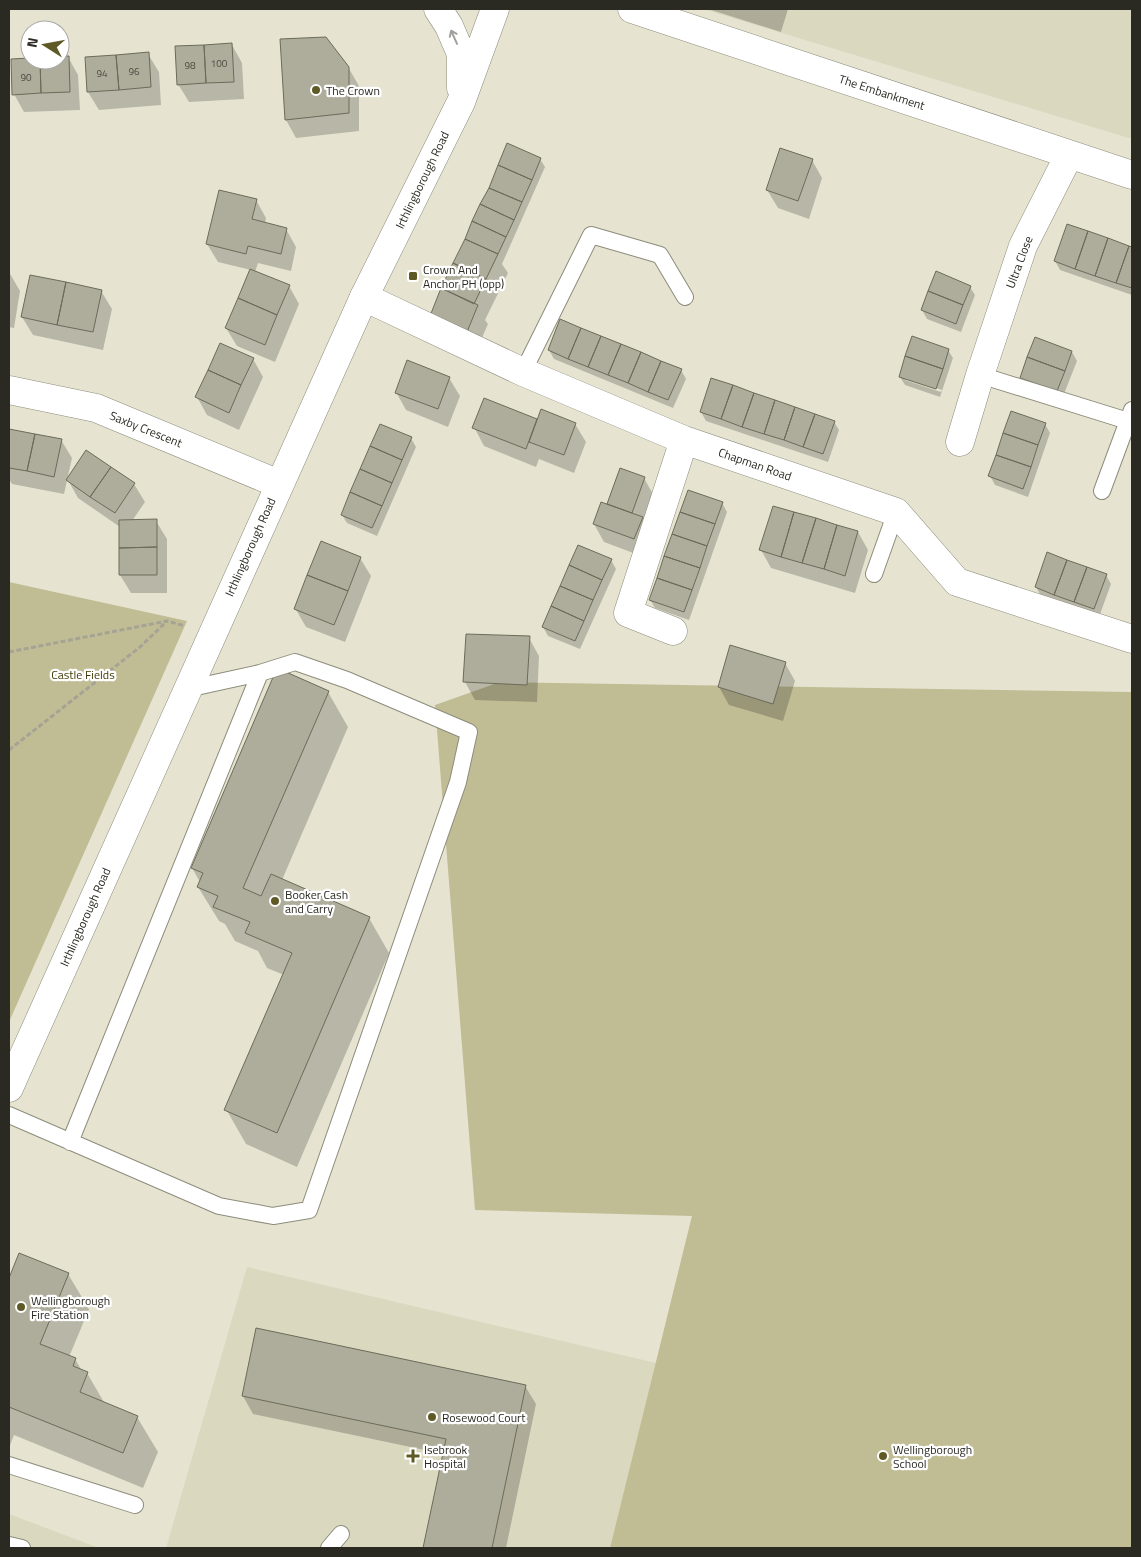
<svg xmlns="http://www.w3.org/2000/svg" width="1141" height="1557" font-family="'Titillium Web',sans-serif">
  <rect width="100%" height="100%" fill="#e6e4d1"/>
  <path fill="#dad8bf" d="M703,9H1132V139Z
    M692,1216L1132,1548H166L247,1267L656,1363Z
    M9,1514L99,1548H9Z"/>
  <path fill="#c0bd95" d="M9,582L187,621L9,1022Z
    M500,682L1132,692V1548H610L692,1216L475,1210L435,705Z"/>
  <path fill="#0003" fill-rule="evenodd" d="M708,9H788L781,32Z
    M282,40L348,67L359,86V131L296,138L286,120Z
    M232,45L242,63L244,99L189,102L178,84Z
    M148,54L159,72L161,105L99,110L88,92Z
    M68,57L78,75L80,110L24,112L14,94L30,59L60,60V58Z
    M508,145L540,159L545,167L502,264L508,273L485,320L488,324L477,349L431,316Z
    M812,160L822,178L809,219L778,208L767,190Z
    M256,200L266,218L265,224L286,229L296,247L291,271L258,263L255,272L289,286L299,304L275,362L237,346L226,328L251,270L218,262L207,244Z
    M1067,226L1132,248V295L1060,270L1055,261Z
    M9,272L20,291L14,328L9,327Z
    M970,287L975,295L961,332L927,319L922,310Z
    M101,291L112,309L103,350L33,335L22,317Z
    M549,350L681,370L686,379L673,408L554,359Z
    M948,350L953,358L940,397L905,385L900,377ZM905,378L942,390L941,392L905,380Z
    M1072,352L1077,361L1062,399L1026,386L1021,377Z
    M253,359L263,377L239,430L207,415L197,397Z
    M449,378L460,396L448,427L406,410L396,392Z
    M485,399L538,421L575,424L586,442L574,473L539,459L536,467L484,446L474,427Z
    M701,412L834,422L839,430L828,462L706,421Z
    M1045,424L1050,433L1028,497L995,485L990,476Z
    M9,430L61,440L72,458L64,494L12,484L9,479Z
    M411,438L416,447L377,536L347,523L342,515Z
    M620,470L644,478L654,496L644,557L604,542L594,524L607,505Z
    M68,480L134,484L145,502L132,521H156L167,539V593H131L120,575V527L78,498Z
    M722,503L727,512L689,620L655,608L650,600Z
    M858,532L868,550L855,593L771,568L761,550Z
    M360,558L371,576L345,642L306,627L295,608Z
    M611,560L616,569L580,649L548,636L543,627Z
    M1106,575L1111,584L1099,617L1041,596L1036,587Z
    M529,638L539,656L537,702L475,700L465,682Z
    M785,663L795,681L783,721L729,705L719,687Z
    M328,692L348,727L282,880L369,918L389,953L297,1167L246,1144L226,1109L284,975L267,968L258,951L235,941L225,924L219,921L198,887L200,882L192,868Z
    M20,1254L68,1274L89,1309L69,1357L75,1359L82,1371L87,1373L105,1404L137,1417L158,1452L143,1488L14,1435L9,1448V1281Z
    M525,1386L536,1404L506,1548H424L444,1454L253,1414L243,1396Z"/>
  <path fill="#aead9b" stroke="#6c6b5a" d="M326,37L349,67V113L285,120L280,39Z
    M232,43L234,82L206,83L204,45Z
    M204,45L206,83L177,85L175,46Z
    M149,52L151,87L119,90L116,55Z
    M116,55L119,90L87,92L85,57Z
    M60,56H69L70,92L41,93L40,60H60Z
    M30,58V60H40L41,93L12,95L11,59Z
    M507,143L541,158L532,180L498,165Z
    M780,148L813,159L798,201L766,190Z
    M498,165L532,180L522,202L489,188Z
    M489,188L522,202L514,220L480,204Z
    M219,190L257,199L252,219L287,228L281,254L248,246L246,254L206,244Z
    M480,204L514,220L506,237L472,221Z
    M472,221L506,237L498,254L465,239Z
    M1067,224L1088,231L1075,269L1054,261Z
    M1088,231L1108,238L1095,276L1075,269Z
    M1108,238L1129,246L1116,283L1095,276Z
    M465,239L498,254L486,279L453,263Z
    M1129,246L1132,247V288L1116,283Z
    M453,263L486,279L474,304L441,288Z
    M250,269L290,285L277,315L238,298Z
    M936,271L971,286L963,305L928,291Z
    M30,275L66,282L57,325L21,317Z
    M66,282L102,290L93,332L57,325Z
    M441,288L478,305L467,332L430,316Z
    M928,291L963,305L956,324L921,310Z
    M238,298L277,315L265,345L225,328Z
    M560,319L581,328L568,359L548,350Z
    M581,328L601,336L588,367L568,359Z
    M601,336L621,344L608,375L588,367Z
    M912,336L949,349L943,369L905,356Z
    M1035,337L1072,351L1065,371L1027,357Z
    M220,343L254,358L241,385L208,370Z
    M621,344L641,352L628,383L608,375Z
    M641,352L661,361L648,392L628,383Z
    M905,356L943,369L936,389L899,377Z
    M1027,357L1065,371L1057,391L1020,378Z
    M407,360L450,377L438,409L395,393Z
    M661,361L682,369L668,400L648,392Z
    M208,370L241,385L229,413L195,397Z
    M711,378L733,385L721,419L700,412Z
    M733,385L754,393L742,427L721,419Z
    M754,393L775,400L764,434L742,427Z
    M484,398L537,419L526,449L472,428Z
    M775,400L795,407L784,440L764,434Z
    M795,407L815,414L803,447L784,440Z
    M541,409L576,423L564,455L529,442Z
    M1011,411L1046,423L1038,445L1003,433Z
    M815,414L835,421L823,454L803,447Z
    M380,424L412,437L402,460L370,446Z
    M9,429L35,434L27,471L9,468Z
    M1003,433L1038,445L1031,467L996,455Z
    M35,434L62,439L54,477L27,471Z
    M370,446L402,460L392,483L360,469Z
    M86,450L111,467L90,497L66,480Z
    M996,455L1031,467L1023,489L988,476Z
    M111,467L135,483L115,513L90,497Z
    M620,468L645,477L632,513L607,504Z
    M360,469L392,483L382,506L350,492Z
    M688,490L723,502L715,524L680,512Z
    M350,492L382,506L372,528L341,515Z
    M601,502L643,517L634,539L593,524Z
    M773,506L794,512L781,557L759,550Z
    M680,512L715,524L707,546L672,534Z
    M794,512L816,518L802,563L781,557Z
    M816,518L837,525L824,569L802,563Z
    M157,519V547L119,548V520Z
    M837,525L858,531L845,576L824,569Z
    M672,534L707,546L700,568L664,556Z
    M321,541L361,557L348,591L307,575Z
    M578,545L612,559L602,580L569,565Z
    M157,547V575H119V548Z
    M1047,552L1067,560L1054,595L1035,587Z
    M664,556L700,568L692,590L657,578Z
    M1067,560L1087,567L1074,602L1054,595Z
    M569,565L602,580L593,600L560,586Z
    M1087,567L1107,574L1094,609L1074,602Z
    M307,575L348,591L334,625L294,609Z
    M657,578L692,590L684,612L649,600Z
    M560,586L593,600L584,621L551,606Z
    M551,606L584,621L575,641L542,627Z
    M466,634L530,636L527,685L463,682Z
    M730,645L786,662L773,704L718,687Z
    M277,668L329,691L243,888L261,896L271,874L370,917L277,1133L224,1110L292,953L245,933L250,922L213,907L218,896L197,887L203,873L191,868Z
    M19,1253L69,1273L40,1344L76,1358L73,1366L88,1372L80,1392L138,1416L123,1453L9,1407V1278Z
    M256,1328L526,1385L492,1548H423L446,1439L242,1396Z"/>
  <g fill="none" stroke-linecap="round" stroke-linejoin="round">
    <defs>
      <path id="service" d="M523,372L591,235L660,255L685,297
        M980,375L1128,421
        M1102,491L1132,410
        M874,574L896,512
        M9,1115L219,1206L273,1216L309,1210L458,782L469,732L347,680L295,662L260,673L187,689
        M70,1142L260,673
        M9,1465L135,1505
        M9,1545L22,1548
        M329,1548L341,1534"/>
      <path id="minor" d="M364,297L523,372L684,440L896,512L957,582L1132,639
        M9,390L96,408L279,484
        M960,442L980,375L1023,246L1069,155
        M673,631L628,613L684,440"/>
      <path id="secondary" d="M438,9L449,26L461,54V88
        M632,9L1132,175
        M9,1088L364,297L461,102L495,9"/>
    </defs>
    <use href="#service" stroke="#8d8c7b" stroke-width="18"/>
    <use href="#minor" stroke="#8d8c7b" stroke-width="29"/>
    <use href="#secondary" stroke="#8d8c7b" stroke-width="29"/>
    <path stroke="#a4a394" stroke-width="3" stroke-dasharray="5 2.5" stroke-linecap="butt" d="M9,652L167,621L185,626
      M9,750L140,647L166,622"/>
    <use href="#service" stroke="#fff" stroke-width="16"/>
    <use href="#minor" stroke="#fff" stroke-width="28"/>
    <use href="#secondary" stroke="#fff" stroke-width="28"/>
  </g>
  <defs><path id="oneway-shaft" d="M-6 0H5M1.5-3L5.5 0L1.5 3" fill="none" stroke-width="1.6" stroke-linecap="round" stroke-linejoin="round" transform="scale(1.25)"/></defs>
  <use stroke="#9f9f9c" href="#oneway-shaft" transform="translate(454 37) rotate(-114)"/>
  <g fill="#5e5925" stroke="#fff" stroke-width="2">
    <circle cx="316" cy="90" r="5"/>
    <rect x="408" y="271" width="10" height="10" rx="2.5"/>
    <circle cx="275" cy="901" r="5"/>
    <circle cx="21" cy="1307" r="5"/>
    <circle cx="432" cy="1417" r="5"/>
    <path d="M410.5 1448.5h5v5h5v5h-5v5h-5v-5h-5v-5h5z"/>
    <circle cx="883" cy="1456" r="5"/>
  </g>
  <g text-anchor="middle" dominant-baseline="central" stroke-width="4.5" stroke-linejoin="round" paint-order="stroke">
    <g font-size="10" fill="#4b4a40">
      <text x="219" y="63">100</text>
      <text x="190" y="65">98</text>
      <text x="134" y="71">96</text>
      <text x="102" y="73">94</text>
      <text x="26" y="77">90</text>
    </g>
    <g font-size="12" fill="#2a2922" stroke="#fff" text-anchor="start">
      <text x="326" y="90">The Crown</text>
      <text x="423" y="269">Crown And<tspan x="423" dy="14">Anchor PH (opp)</tspan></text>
      <text x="285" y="894">Booker Cash<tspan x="285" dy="14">and Carry</tspan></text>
      <text x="31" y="1300">Wellingborough<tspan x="31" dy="14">Fire Station</tspan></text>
      <text x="442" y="1417">Rosewood Court</text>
      <text x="424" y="1449">Isebrook<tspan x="424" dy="14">Hospital</tspan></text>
      <text x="893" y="1449">Wellingborough<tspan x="893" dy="14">School</tspan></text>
    </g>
    <g font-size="12" fill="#2a2922" stroke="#fff">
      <text transform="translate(882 92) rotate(18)">The Embankment</text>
      <text transform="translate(422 180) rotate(-64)">Irthlingborough Road</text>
      <text transform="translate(1019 262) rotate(-69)">Ultra Close</text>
      <text transform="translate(146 429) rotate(22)">Saxby Crescent</text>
      <text transform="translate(755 464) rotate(19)">Chapman Road</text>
      <text transform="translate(250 547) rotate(-66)">Irthlingborough Road</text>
      <text transform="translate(85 917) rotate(-66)">Irthlingborough Road</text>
    </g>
    <g font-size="12" fill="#403b06" stroke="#fff">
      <text x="83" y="674">Castle Fields</text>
    </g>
  </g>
  <rect width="1141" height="1557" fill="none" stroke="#2a2922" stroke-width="20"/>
  <g transform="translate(45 45) rotate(281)"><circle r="24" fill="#ffffff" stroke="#aaa9a7"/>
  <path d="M0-4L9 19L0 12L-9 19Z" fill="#5e5925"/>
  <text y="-8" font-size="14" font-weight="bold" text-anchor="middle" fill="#2a2922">N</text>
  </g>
</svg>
